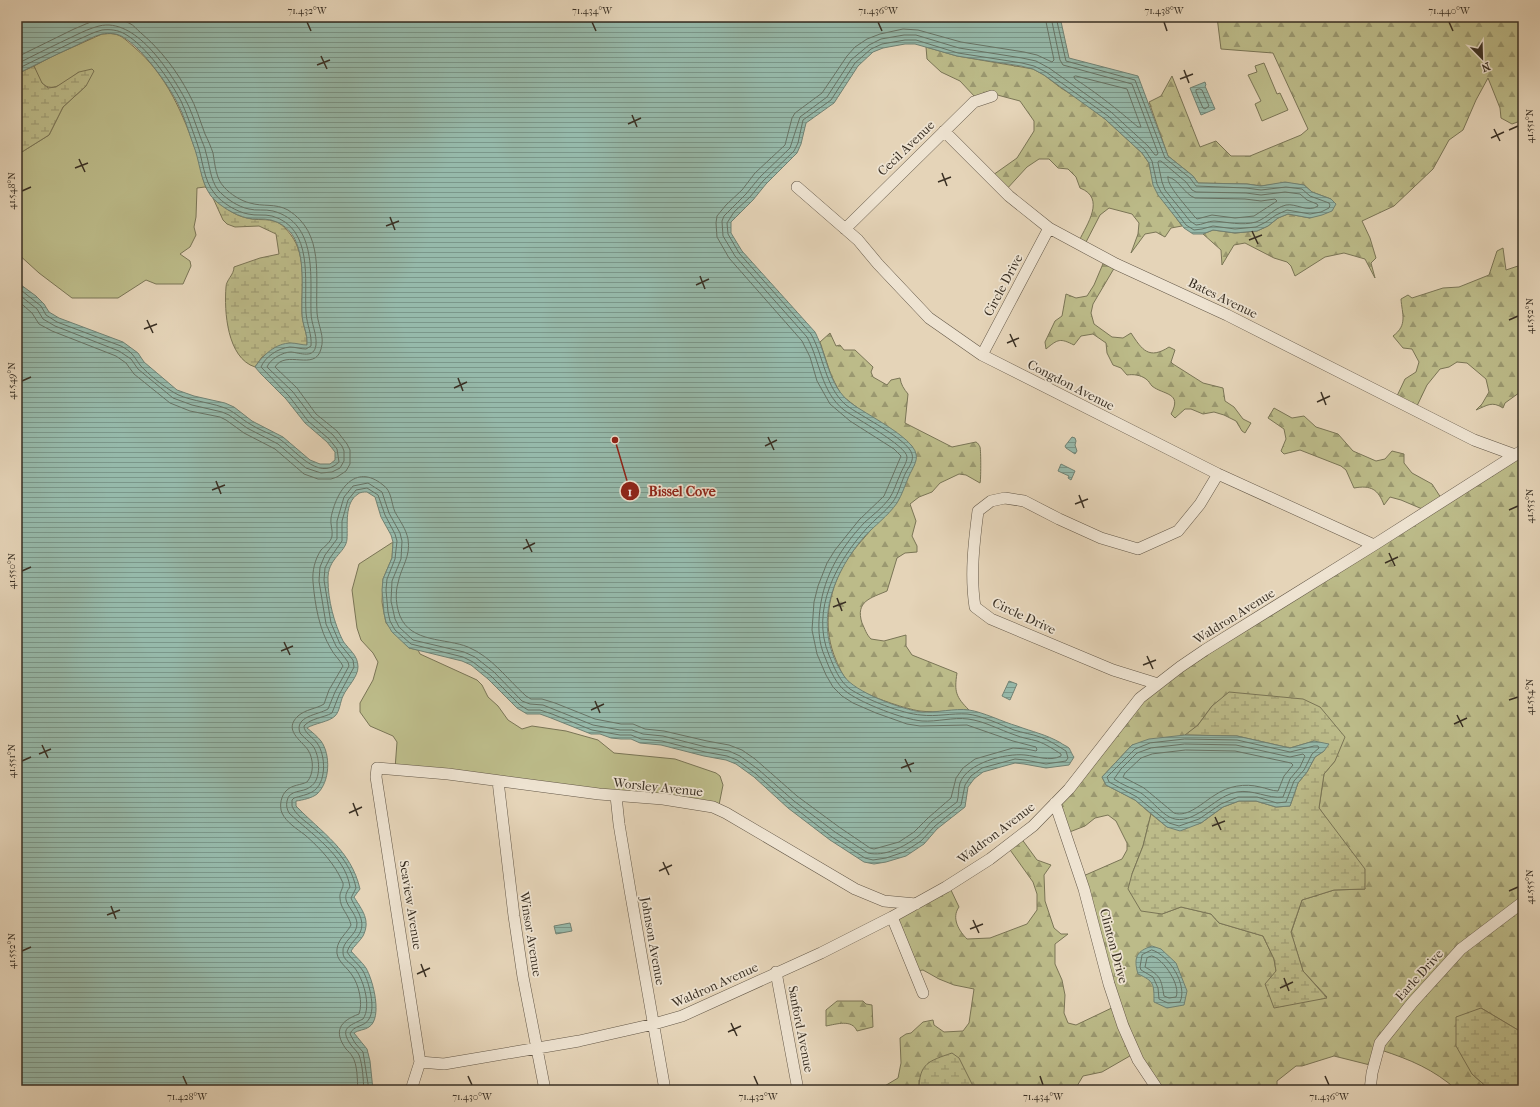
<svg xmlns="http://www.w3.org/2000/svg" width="1540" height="1107" font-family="'IM FELL French Canon',serif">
  <defs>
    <pattern id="forest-firs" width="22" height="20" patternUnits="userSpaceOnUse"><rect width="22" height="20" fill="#bcbb89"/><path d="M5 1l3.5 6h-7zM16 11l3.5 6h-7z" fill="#9a9870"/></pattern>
    <pattern id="wetland-marsh" width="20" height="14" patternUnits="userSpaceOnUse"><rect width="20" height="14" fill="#bcbb89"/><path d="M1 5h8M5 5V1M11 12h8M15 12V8" fill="none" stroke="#9a9870"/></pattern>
    <pattern id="water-rules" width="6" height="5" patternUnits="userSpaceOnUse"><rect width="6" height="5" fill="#96b9aa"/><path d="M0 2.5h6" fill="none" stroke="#7b978a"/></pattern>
  </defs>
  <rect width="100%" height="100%" fill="#e5d4b8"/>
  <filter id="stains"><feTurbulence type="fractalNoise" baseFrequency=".005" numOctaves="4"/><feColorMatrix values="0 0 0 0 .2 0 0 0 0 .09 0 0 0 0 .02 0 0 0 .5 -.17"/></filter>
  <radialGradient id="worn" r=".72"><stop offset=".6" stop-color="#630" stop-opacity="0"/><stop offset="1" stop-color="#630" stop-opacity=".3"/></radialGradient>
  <path fill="#bcbb89" stroke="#7a7556" d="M102,34C106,34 110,33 114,34C122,35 128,42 134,47C167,75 183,114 197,154C201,165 201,178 207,189L205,187L197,188L196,217L194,227L196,235L190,247L180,254L190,261L191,266L183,284H156L146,280L118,298H72L39,273L17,253V155L49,135L63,107L86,86L79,72C69,79 53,95 42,83C38,79 36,71 34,66L53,56Z
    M1264,63L1277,94L1280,93L1288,110L1262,121L1255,104L1261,101L1248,75L1257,72L1255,66Z
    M393,542L392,558L383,579L382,602L384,613L386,623L409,648L418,650L420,654L477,680L482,685L488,697L498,706L508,720L522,729L532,726L566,731L598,740L614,753L675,759L716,773L720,776L723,785L719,805L395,769L397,742L393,736L370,726L360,712V703L373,680L378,662L373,653L361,640L357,628L352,590L359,564Z"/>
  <path fill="url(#forest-firs)" stroke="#7a7556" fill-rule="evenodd" d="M1217,17H1523V120L1512,124L1501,118L1500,108L1488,78L1476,100L1463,130L1449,140L1433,169L1394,206L1362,221L1370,238L1376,258L1371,263L1375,278L1365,259L1344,253L1325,257L1295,276L1291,266L1287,262L1274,258L1245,243L1234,245L1222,265L1221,250L1203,234L1213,230L1235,233L1257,231L1268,226L1278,218L1288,214L1310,218L1331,199L1312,192L1304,185L1285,183L1261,186L1247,184L1198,183L1193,176L1168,156L1149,102L1161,96L1172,76L1200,147L1216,141L1231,156H1250L1301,135L1308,129L1273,53L1221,49Z
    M926,47L957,56L1033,69L1044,75L1061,88L1080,100L1105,119L1142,153L1149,163L1151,173L1172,212L1182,226L1171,228L1165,237L1156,232L1145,234L1131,253L1138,234L1139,223L1132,214L1109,208L1100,215L1084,246L1079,241C1087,224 1106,198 1080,188L1076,177L1068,169L1058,168L1049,159H1039L1027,167L1005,191L993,175L1017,158L1034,131V121L1020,101L986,92L978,99L976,98L960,81L941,72L927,59Z
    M1503,248L1506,270L1518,266L1523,262V390L1505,403L1503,408C1492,401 1488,405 1476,410L1482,404L1489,392L1486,379L1467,363L1457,362L1449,367L1440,369L1427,385L1416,408L1397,396L1405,379L1416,372L1419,362L1412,349L1403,348L1393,336C1408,325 1402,314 1401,299L1408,295L1412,298L1443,288L1459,287L1489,275L1497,251Z
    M1105,259L1116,265L1093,304L1091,313L1094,324L1112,337L1123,338L1131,333C1142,350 1149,360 1169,347L1175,350L1171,362L1173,364L1203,383L1223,388L1225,401L1234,407L1243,419L1251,423L1245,433L1242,431L1236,421L1224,415L1214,412L1203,414L1191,409H1185L1175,418L1171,414C1183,392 1163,395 1152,386C1150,384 1149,381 1146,379C1141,375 1133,374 1127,375L1121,368L1113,365L1107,353L1106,343L1093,334L1081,336L1074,345C1060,338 1058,339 1046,349L1045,342L1055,321L1062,316L1066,294L1076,298L1087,296L1094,285Z
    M830,333L836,346L840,345L844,350H855L873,367L871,372L873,377L887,385L891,380L900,378C901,385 904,389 908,394L905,423L952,447L976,442C978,443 979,445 980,447C981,450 981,481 980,483L966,475L959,474L940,483L932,492L919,497L910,504L916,521L912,536L917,546V552L905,553L897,558L887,591C871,598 855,601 862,623C865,629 866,634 871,639L884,641L906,635V646L912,655L957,673C954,692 956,697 969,710C953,710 936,713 920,711C905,709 861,694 850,684C843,677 840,669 836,660C823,630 827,599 841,570C848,555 860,543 870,531C885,512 903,487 914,465L912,446L903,438L859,409L841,395L831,375L820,342Z
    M1274,408L1292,418L1304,416L1316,427L1338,434L1353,451L1376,461L1385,459L1392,451L1404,454V463L1412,473L1432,484L1443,501L1523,451V1033L1481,1008L1472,1074L1490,1090H1457C1433,1069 1411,1060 1381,1050L1374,1066L1334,1056L1302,1066H1296L1277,1081V1090H1159L1135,1053L1102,1072L1083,1076L1077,1086L1078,1090H975L972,1086L919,1080V1090H878L898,1078L901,1063L900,1038L906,1034L911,1033L923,1022L933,1020L934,1025L944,1032L963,1031L969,1023L974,989L954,985L939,979L923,970L916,971L893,922L950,888L959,907C951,918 959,931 967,939L990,938L1027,924L1037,910V894L1033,882L1008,847L1021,838L1037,860L1051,865L1044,875L1045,901L1054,928L1061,934H1068L1055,944V964L1062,980L1065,995L1064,1013L1068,1023L1076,1025L1118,1005L1081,877L1122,859L1127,850V843L1116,821L1108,815L1095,818L1085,826L1067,833L1056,805L1143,697L1427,511L1401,500L1390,497L1384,505C1378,489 1371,485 1354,488L1346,470L1341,466L1300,450L1284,454L1281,451L1286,439L1284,429L1268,418ZM1226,696L1335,761L1324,774L1319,808L1339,836L1365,889L1334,890L1302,900L1291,933L1303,971L1327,997L1276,971L1274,959L1263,936L1219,923L1211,914L1181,907L1162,914L1132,874L1143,846L1151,814L1135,800L1106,785L1102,777L1132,745L1185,736L1198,725L1212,706Z
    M837,1001H863L866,1004L872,1005L873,1027L857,1031C852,1019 837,1024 826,1026V1010Z"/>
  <path fill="url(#wetland-marsh)" stroke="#7a7556" d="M34,66L42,83L48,88L56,87L79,72L92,69L94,71L86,86L63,107L49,135L17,155V74Z
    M213,198C222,206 235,216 247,218C257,221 267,218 277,222C283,225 287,230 291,235C307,257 301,286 302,312C302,325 308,333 307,346L289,343L262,357L255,367C227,358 224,311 226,287C226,280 234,275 234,267L260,258L279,254L276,234L259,226L235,227L227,224L223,220Z
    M1229,692L1303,699L1320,707L1345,737L1335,761L1324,774L1319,808L1365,869V889L1334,890L1302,900L1291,932L1303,971L1327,998L1274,1008L1265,984L1276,971L1274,959L1263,936L1219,923L1211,914L1181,907L1162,914L1141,911L1128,889L1132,874L1143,846L1151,814L1167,827L1201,823L1223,807L1239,801H1256L1276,807L1290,806L1298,783L1307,772L1315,757L1324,751L1314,741L1290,748L1237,736L1185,735L1198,725L1212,706Z
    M1481,1008L1523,1033V1090H1490L1472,1074L1456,1046V1017Z
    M952,1053L959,1058L975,1090H919C919,1063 929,1061 952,1053Z"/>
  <path fill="url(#water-rules)" stroke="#718274" d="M17,17H1060L1069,58L1138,76L1168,156L1193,176L1198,183L1247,184L1261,186L1285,182L1304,185L1312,192L1331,199L1336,204L1332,211L1322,215L1310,218L1288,214L1278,218L1268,226L1257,231L1235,233L1213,230L1203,234H1193L1184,228L1158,195L1153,185L1149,163L1142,153L1105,119L1044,75L1033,69L1021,66L957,56L915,44H905L883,48L873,52L858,66L834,103L806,123L801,144L797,153L766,184L753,200L731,222V233L742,251L815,332C827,355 828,386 851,403C865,414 913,437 916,454C918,461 912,469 909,476C905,485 902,495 897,503C888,516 874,526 864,537C830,577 812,629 844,676C854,692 903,710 922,712C937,713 954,708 969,710C983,712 1003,722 1017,726C1033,732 1045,734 1061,743C1063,745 1067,746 1069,748C1071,751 1072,755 1074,757L1069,765L1046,768L1024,764L1015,763L983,772L974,779L968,787L965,807L937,829L924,844L906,856L886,862L874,864L864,862L830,840L788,808L754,777L736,764L726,760L704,756L661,745L640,743L631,739H621L611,738L600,734H591L551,718L540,714H527L517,708L488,679L471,665L462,661L409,648L392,632L386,622L384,613L382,590L383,579L392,558L393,542L391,535L381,517L375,497L367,492C364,492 360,492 358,494C344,503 348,525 347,539C346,553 327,558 328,580C328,600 334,623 343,641C349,650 358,655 358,667C358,677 347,687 343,696C340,702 340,711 335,716C329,722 315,723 307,728C312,732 317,736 321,741C331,755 330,782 317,794C312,798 303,800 296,801V806C322,833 351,850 360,889L354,897C362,910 371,920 363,936C360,941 354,946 351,951C356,957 362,962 366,968C373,980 383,1018 369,1027C365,1030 358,1030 354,1033L367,1049L370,1061L373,1090H17V282L36,296L44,304L49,312L59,318L123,342L138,353L144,362L177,390L194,396L225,403L234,407L252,421L283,437L310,460L320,464H330L335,460V452L327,442L305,423L286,399L261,374L255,367C263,355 276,343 291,343C296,343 302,345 307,345C308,333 302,325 302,313C301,283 310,230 271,220C263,218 254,220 247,218C235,215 219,206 211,196C200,181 200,161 193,144C188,130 184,115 177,102C167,83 142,48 123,37C117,33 109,33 102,34C94,36 85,41 77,45C57,54 37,64 17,74Z
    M1205,82L1206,85L1205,86L1215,109L1201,115L1190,88Z
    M1072,437L1075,438L1076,441L1075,445L1077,451L1075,454L1066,448L1065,446Z
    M1061,464L1075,471L1071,480L1068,478L1069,476L1058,471Z
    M1009,681L1017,684L1010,700L1002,696Z
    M1185,735L1237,736L1290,748L1314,741L1329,744L1324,751L1315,757L1307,772L1298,783L1290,806L1276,807L1256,801H1239L1223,807L1201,823L1180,831L1167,827L1135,800L1106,785L1102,777L1132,745L1149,739Z
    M570,923L572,931L556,934L554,926Z
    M1152,946L1161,949L1176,963L1187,991L1184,1005L1167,1008L1154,1002C1154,984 1154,981 1138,974C1133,957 1137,951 1152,946Z"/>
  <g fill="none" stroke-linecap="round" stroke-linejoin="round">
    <path stroke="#687466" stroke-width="1" d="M17,57C36,48 55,38 74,29C82,26 91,21 100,19C110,18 120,19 129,23C134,25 137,30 141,33C161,50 177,71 189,94C196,106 200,121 205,134C208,140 211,147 213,153C215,165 216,179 224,187C230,194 241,201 250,203C263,207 275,203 288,210C325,233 315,277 317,313C318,326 325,336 321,349C315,372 286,349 275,367L297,388L316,414L337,431L347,444L350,450V464L346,471L337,477L331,479H318L304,474L275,449L244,433L226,420L220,417L190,411L170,403L134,374L126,363L116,356L52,331L39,324L32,313L17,300
      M17,64C36,54 55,45 74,36C82,32 91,28 99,26C135,17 169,70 184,97C191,109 195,123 200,136C202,142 205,147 206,153C210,166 210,179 218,190C225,198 238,207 249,209C256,211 265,209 273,211C318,223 310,277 311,312C311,324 317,333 316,345C314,359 301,353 291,352C283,352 270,359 267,367L293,392L312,417L333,435L342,446L344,451V461L340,468L332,472L321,473L306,468L278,444L247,428L229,415L222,412L192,405L173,398L138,369L131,359L119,351L55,326L43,319L37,309L17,293
      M17,69C37,59 57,50 77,40C85,37 93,32 102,30C110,29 118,30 125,34C146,46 170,80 181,101C187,114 192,129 197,143C203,159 203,180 215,194C222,203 237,212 248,214C256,216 264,214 272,216C314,228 304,281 306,313C307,325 312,334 311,346L306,349C301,349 295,347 290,347C278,348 265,357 261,367L289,396L308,421L329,439L337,449L339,462C318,483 294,448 278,438C269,433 259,430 250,424C241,419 233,410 222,407C208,402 185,400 173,392C162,385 149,375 140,365C133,355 132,352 121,346L57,322L46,315L41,306L17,287
      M1076,76L1127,89L1141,127H1138C1118,110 1097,93 1075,79L1074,77Z
      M1200,89L1202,90L1209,106L1205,109L1203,108L1196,92V90Z
      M1159,161H1161L1186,182L1192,190L1196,192L1246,193L1261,195L1285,192L1300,194L1307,200L1317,204L1318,206C1308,213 1296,203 1286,205C1274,208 1267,218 1256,222C1242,226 1227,222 1214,221C1208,221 1202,225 1196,225L1190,221L1165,190L1162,182L1158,163Z
      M1168,177C1179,179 1184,194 1195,198L1245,199L1261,201L1275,199L1277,201L1254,216L1235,218L1212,215L1197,219L1194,216C1188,208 1166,185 1168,177Z
      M1185,739L1237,740L1290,752L1314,746H1318L1319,748L1312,754L1304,770L1294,781L1286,802L1277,803L1257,797H1238L1221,804L1199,819L1179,826L1169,823L1137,797L1109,782L1107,777L1135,749L1150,743Z
      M1185,744L1236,745L1290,757L1303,754L1305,756L1300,767L1290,779L1283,797C1268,799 1253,789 1237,792C1221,795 1211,807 1197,814C1169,830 1162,808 1141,793C1132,788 1122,785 1114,779L1121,769L1137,753L1151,748Z
      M1186,750L1235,751L1291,763L1293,765L1284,776L1278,791C1272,791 1266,788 1260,787C1245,783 1228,786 1215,795C1203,802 1188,818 1174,813L1144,788L1123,777L1125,773L1141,758L1152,754Z
      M1152,950C1169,955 1188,985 1180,1002L1168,1003L1159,999L1158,988L1153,977L1141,970L1140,967L1142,955Z
      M1152,956C1164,959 1181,986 1176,997L1169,998L1164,996C1161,979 1161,976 1145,967L1147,958Z
      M358,1090C357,1080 358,1065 352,1056C351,1054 348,1051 346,1049C333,1031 340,1021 359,1014C363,1003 359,985 352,975C347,967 335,960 337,949C338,939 347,933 351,925C349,915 340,908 340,898C339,892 344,888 343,883C335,864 320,848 305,835C297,829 286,822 282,813C279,806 281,795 287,790C292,785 301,785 307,782C314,774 314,759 308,750C301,740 283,730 298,716C306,709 316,709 324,704L329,690L343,666C340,660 334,655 331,649C319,629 315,605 313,582C312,571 315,559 321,550C325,546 331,542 332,536C333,530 330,524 331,518C336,491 355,462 383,485C392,491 391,503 395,512C400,521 406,529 408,539C411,557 401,567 398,583C395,593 396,606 400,616C411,643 446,638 468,647C492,657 507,679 526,696L531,699H542L555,703L595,719L621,724H633L645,729L664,731L707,741L729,745L742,750L755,759L797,796L839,827L870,848L874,849L899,842L914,832L928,818L951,798L956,778L963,768L975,759L1013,748L1026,749L1036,751L1037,750L1036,747L1013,741L967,725L920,726L907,724L876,713L853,703L842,696L833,687L826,675L817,654L812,630L814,602L818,586L827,563L835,550L859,520L884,496L901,456L894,449L850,421L830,404L817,381L810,357L802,341L729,258L717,237L716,223L717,216L726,205L742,190L755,173L785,145L792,118L795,113L822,93L847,56L855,47L867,39L880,34L903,29L918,30L961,42L1024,52L1037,55L1052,62L1054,60L1045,17
      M364,1090C363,1079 363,1066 359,1055C357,1051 354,1049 351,1045C339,1028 349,1026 363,1019C372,1006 363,978 354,967C350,963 343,959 343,953C341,941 358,935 357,923C355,908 338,902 350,887C345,855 311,834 289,813C287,809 286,806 287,801C289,789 303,793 310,787C322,780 320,756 313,746C309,741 304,738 300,733C294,716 318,715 328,709L335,692L349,666L348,662L336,646L326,624L319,581L320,567L325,555L337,539V521L344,497L353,486L368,483L382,492L389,513L400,533L402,541L401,559L392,581L391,601L395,619L399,627L413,640L464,652L475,657L494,672L522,701L530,704L543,705L593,725L620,730H632L643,734L663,736L706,747L729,751L740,756L759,770L794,801L835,832L868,853C884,857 904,847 917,837C923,833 927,826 932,821C940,815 949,808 957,802C959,796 958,789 960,783C967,763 1005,753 1025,755C1037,756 1049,762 1061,756V754C1053,749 1046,744 1037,741C1030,739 1022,738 1015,735C1000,730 984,721 968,719C953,717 937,722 922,721C902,719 864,704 848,693C836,685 830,670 825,657C818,642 818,625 820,609C824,575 842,546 865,522C873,515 882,508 889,499C894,492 896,483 900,475C902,469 907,463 907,457C907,446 855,418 844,410C821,392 820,361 807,337L735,256L723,236L722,221L724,216L746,194L760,177L790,148L800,117L827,97L851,60L869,45L881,39L904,35H916L959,48L1022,58L1036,61L1049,68L1111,112L1148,146L1155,155H1157L1158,153L1132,84L1063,65L1060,60L1051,17
      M369,1090L363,1052L355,1043L350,1034C353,1025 365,1027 369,1019C376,1008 369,982 363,971C359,964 351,959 347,952C349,945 354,941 358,936C368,922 356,910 351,898L356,888C351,862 330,842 311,826C305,821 295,814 292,806V800L294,798C300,796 307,795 312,792C327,784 326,755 317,743C313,737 304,733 304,726C311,718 323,718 332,713L339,695L354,667L353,660L340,644L331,623L324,580L325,568L330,558L342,541V521L348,500L356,490L367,488L378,495L385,515L395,534L397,541L395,559L387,579L386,590L388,612L390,621L395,630L411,644L463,657L473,662L491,676L520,705L528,710H540L552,714L592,730L620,735H631L641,739L662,741L705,752L727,756L737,760L756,774L791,805L832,837L865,858L873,860L886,858L904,852L921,841L935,826L961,805L965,785L971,776L982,768L1015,759L1025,760L1046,764L1066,761L1068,758L1066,751C1058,746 1049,740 1040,737C1032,734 1023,733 1014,730C1002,725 980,715 967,714C952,713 936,717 921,715C903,714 865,699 850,689C839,681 834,667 829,655C810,610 837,561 867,528C875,519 885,512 892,503C899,494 901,482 906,472C909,467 914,460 912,454C908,439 860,416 846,405C825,387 824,357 811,334L739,253L728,234L727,223L734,212L750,197L763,181L794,151L798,143L803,120L831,100L855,63L871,49L882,44L905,40H916L958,53L1022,63L1034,66L1046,72L1108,116L1145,150L1152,161L1157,184L1161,192L1186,225L1194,230L1202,229L1213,226L1235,229L1256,227L1266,222L1276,215L1287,210L1310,214L1321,212L1329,208L1330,205L1329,203L1310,196L1302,189L1286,187L1261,190L1246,188L1196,186L1190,178L1165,158L1135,80L1066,61L1056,17"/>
    <defs>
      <path id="minor" d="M944,131L1009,196L1049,228L1116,264L1227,315L1474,440L1515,455
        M797,187L858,240L878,264L929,318L982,355L1218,474L1374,545
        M845,229L974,102L992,96
        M982,355L1049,228
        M1158,684L1113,670L991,619L975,607C970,575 974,542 978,511L991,501L1005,498L1024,501L1059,519L1101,538L1138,549L1178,531L1200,504L1218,474
        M498,781L514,916L523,977L545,1090
        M616,796L619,824L630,890L665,1090
        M1055,803L1084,889L1109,984L1123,1026L1138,1060L1158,1090
        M892,917L923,993
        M776,972L798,1090
        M420,1062L444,1064L579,1041L654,1024L682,1016L821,953L892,917L946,887L990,859L1033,826L1069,789L1140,698L1180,667L1205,650L1374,545L1523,450
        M411,1090L420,1062L376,777L377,768L448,774L599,794L663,799L713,807L726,813L855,889L884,901L916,904
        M1370,1090L1372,1073L1380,1043L1412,1003L1461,949L1523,902"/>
    </defs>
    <use href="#minor" stroke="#645848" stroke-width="12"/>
    <use href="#minor" stroke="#eee3d1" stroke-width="11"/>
  </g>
  <path fill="none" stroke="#392f23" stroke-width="1.5" d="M307,22L311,31M592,22L596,31M878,22L882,31M1164,22L1167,31M1449,22L1453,31M321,56L327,69M317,65L330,60M1184,70L1189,83M1180,79L1193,74M632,115L637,127M628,124L641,118M1494,129L1500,141M1509,130L1518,126M1491,138L1504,132M79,159L85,172M75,168L88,163M942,173L947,186M938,182L951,177M22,191L31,187M390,217L395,230M386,226L399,221M1252,231L1258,244M1249,240L1262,235M700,276L705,289M696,285L709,279M147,320L153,333M1509,320L1518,316M144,329L157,324M1010,334L1016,347M1007,343L1019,338M458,378L463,391M22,381L31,377M454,388L467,382M1321,392L1326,405M1317,402L1330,396M768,437L774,450M765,446L777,440M216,481L221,494M212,490L225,485M1079,495L1084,508M1075,504L1088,499M1509,510L1518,506M526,539L532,552M523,549L535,543M1389,553L1395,566M1385,563L1398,557M22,571L31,567M837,598L842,611M833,607L846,602M284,642L290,655M281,651L293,646M1147,656L1153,669M1143,665L1156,660M1509,700L1518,697M595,701L600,713M591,710L604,704M1457,715L1463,727M1454,724L1467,718M42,745L48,758M39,754L51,749M905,759L911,772M22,761L31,757M901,768L914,763M353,803L358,816M349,813L362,807M1215,817L1221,830M1212,826L1225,821M663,862L669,875M659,871L672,865M1509,891L1518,887M111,906L116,919M107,915L120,910M973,920L979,933M970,929L983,924M22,951L31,947M421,964L426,977M417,974L430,968M1284,978L1289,991M1280,988L1293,982M731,1023L737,1036M728,1032L741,1026M183,1076L187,1085M468,1076L472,1085M754,1076L758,1085M1040,1076L1043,1085M1325,1076L1329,1085"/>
  <g text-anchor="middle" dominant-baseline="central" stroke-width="3.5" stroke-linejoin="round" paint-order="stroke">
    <g font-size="13" fill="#392f23" stroke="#eee3d1">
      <text transform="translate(906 148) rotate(-44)">Cecil Avenue</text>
      <text transform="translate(1003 285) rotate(-62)">Circle Drive</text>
      <text transform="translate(1223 298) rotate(26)">Bates Avenue</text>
      <text transform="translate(1071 385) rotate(27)">Congdon Avenue</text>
      <text transform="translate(1024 616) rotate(25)">Circle Drive</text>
      <text transform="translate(1234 616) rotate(-32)">Waldron Avenue</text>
      <text transform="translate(658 787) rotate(6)">Worsley Avenue</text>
      <text transform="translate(996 833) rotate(-37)">Waldron Avenue</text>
      <text transform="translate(411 905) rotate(81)">Seaview Avenue</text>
      <text transform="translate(531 934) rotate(81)">Winsor Avenue</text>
      <text transform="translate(653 941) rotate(80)">Johnson Avenue</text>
      <text transform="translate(1114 946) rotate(75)">Clinton Drive</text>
      <text transform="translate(1419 975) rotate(-48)">Earle Drive</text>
      <text transform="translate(715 985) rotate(-24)">Waldron Avenue</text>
      <text transform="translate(801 1029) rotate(79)">Sanford Avenue</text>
    </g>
  </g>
  <path fill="none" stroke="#8f2418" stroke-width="1.5" d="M615 440L630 491"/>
  <g fill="#8f2418" stroke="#eee3d1" stroke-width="1.5">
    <circle cx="615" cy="440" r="4"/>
    <circle cx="630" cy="491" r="10"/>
  </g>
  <g font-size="12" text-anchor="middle" font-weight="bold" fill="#fff">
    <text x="630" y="496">1</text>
  </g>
  <g font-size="14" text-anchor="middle" font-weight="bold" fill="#8f2418" stroke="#eee3d1" stroke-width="3.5" stroke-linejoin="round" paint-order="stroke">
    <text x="682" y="496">Bissel Cove</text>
  </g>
  <rect width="1540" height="1107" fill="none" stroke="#e5d4b8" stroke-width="44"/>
  <g transform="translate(1482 58) rotate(157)" stroke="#eee3d1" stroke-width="3" paint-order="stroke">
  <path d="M0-3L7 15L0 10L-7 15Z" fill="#392f23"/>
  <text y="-6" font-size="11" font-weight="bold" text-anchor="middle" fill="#392f23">N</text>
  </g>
  <rect x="22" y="22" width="1496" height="1063" fill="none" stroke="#392f23" stroke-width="1.5"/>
  <g font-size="10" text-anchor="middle" fill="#392f23">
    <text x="307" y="14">71.432°W</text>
    <text x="592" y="14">71.434°W</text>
    <text x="878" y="14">71.436°W</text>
    <text x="1164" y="14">71.438°W</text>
    <text x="1449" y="14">71.440°W</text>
    <text transform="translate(1529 126) rotate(-90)" y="4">41.551°N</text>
    <text transform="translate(11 191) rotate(-90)" y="4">41.548°N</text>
    <text transform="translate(1529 316) rotate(-90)" y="4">41.552°N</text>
    <text transform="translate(11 381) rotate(-90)" y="4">41.549°N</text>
    <text transform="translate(1529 506) rotate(-90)" y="4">41.553°N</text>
    <text transform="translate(11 571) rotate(-90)" y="4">41.550°N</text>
    <text transform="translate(1529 697) rotate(-90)" y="4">41.554°N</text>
    <text transform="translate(11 761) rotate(-90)" y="4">41.551°N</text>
    <text transform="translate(1529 887) rotate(-90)" y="4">41.555°N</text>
    <text transform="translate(11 951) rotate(-90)" y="4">41.552°N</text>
    <text x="187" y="1100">71.428°W</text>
    <text x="472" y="1100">71.430°W</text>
    <text x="758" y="1100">71.432°W</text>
    <text x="1043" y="1100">71.434°W</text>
    <text x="1329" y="1100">71.436°W</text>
  </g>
  <rect width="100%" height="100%" filter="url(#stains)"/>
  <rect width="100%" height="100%" fill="url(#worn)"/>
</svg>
